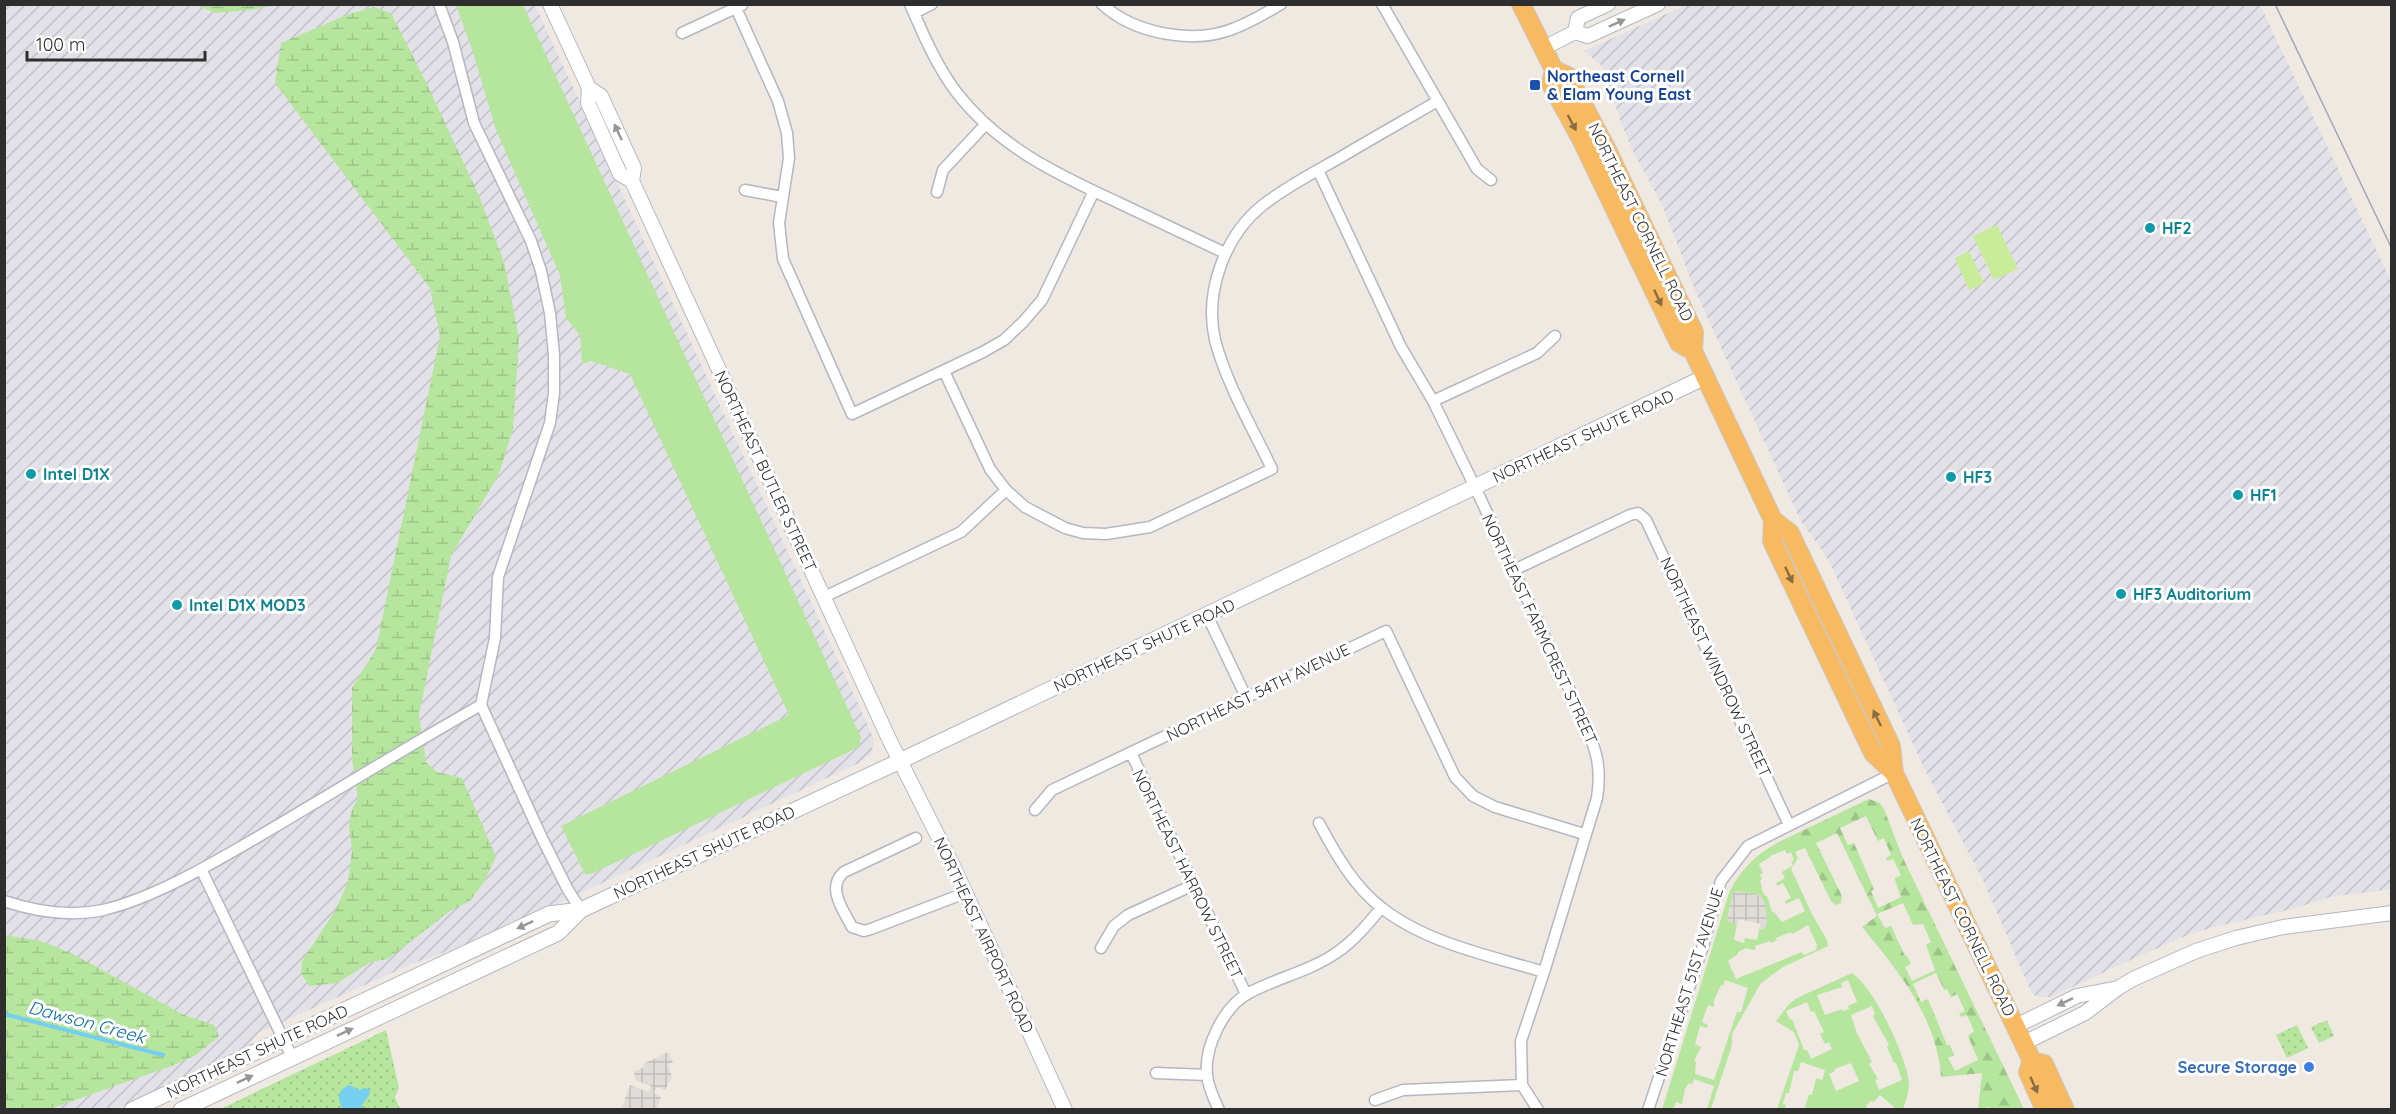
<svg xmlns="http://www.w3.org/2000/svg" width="2396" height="1114" font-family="Quicksand,sans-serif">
  <defs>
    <pattern id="industrial-furrows" width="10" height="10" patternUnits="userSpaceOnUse" patternTransform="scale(1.5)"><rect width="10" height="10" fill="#e3e1e8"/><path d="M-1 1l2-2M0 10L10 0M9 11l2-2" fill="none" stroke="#c3c1c7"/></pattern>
    <pattern id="forest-firs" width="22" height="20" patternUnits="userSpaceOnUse" patternTransform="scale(1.5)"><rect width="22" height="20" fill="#b6e59e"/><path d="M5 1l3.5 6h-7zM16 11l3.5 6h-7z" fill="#9dc588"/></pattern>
    <pattern id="wetland-marsh" width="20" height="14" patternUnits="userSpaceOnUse" patternTransform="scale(1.5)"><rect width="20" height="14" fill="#b6e59e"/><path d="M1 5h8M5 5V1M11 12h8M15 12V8" fill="none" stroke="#9dc588"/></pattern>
    <pattern id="park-dots" width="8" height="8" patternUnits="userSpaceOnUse" patternTransform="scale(1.5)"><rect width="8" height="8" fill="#b6e59e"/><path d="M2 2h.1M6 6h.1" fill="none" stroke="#9dc588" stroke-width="1.8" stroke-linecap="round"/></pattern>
    <pattern id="plaza-grid" width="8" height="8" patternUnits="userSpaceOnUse" patternTransform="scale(1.5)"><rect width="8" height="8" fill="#dfdcd8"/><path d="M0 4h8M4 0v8" fill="none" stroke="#c0bdba"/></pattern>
  </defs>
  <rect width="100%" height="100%" fill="#efe9e1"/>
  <path fill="url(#industrial-furrows)" d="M5,5H535L867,723L874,740L871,754L861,762L483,939L414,963L258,1033L247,1048L116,1109L5,1110Z
    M1686,5H2260L2391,281V889L2330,897L2292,909L2218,926L2188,935L2128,961L2051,997H2037L2031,992L1984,882L1924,768L1828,559L1801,521L1721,348L1695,290L1663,207L1633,151L1622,125L1602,66L1584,51Z"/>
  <path fill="#b6e59e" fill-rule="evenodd" d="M456,5H523L861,737L859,747L591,874H585L561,826L789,715L630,374L591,361L582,364L580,335L566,318L560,275L496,130L472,49Z
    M1789,837L1798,858L1791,869L1813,916L1827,940L1828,946L1783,967L1761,983L1732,1034V1045L1711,1109H1707L1714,1086L1694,1079L1692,1084L1689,1083L1685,1089L1682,1104L1676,1102L1673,1109L1662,1110L1729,893C1743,865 1761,850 1789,837ZM1785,850L1787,854L1791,852L1794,860L1791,862L1793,865L1782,872L1785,878L1776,883L1777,886L1783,883L1791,898L1785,901L1786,904L1799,898L1805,911L1782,922L1774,912H1772L1767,896H1765L1761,888L1762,887L1760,881L1762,879L1760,875L1763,873L1759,864L1770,857V856ZM1734,891L1760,895L1766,906L1762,929H1759L1757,940L1745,938L1744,943L1734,940L1737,924L1727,919ZM1808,925L1817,945L1816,950L1804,955L1802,952L1736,979L1728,961L1738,954V952L1746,948L1753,950L1756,949L1755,946L1770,941L1771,943L1777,940L1776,938L1791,932L1792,934ZM1725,980L1748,988L1741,1012H1737L1714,1080L1695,1074L1696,1062L1694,1061L1701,1047L1695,1044L1700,1026L1707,1028L1708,1025L1702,1022L1708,1005L1714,1007V1000L1721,985L1723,986Z
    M1852,973C1874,987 1906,1056 1909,1082C1909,1092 1906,1101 1903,1109H1896L1880,1095L1874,1102L1871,1101L1866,1106L1867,1109H1804L1809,1095H1812L1816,1078L1822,1080L1825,1070L1801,1062L1798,1071H1794L1789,1093H1786L1783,1104L1786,1105L1785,1109H1777L1799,1045L1794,1032L1776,1021L1789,1004L1797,998ZM1848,980L1857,1002L1848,1006L1849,1009L1843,1011L1842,1009L1825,1015L1817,995L1842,987L1841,983ZM1807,1002L1811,1012L1814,1011L1824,1032L1820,1034L1825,1044L1829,1042L1832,1049L1811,1059L1807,1050H1804L1792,1019L1790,1020L1786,1011ZM1872,1006L1875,1014L1873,1015C1878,1028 1884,1034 1889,1045L1887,1047L1894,1063H1896L1902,1080L1879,1090L1875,1080L1878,1079L1869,1064L1872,1062L1857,1033L1851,1015ZM1851,1063L1859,1081L1836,1091L1829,1074L1835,1071L1834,1069Z"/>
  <path fill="url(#forest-firs)" fill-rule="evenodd" d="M1869,799L1880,803L1884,809L1902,856L2024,1109H1993L1988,1107L1987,1109H1978L1982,1073L1941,1077C1937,1017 1898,971 1862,927L1877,916L1837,833L1816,843L1842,896L1841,903L1836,905L1831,901L1805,848L1795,852L1789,837ZM1866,816L1878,841L1884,838L1891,855L1886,858L1887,861L1893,859L1901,875L1895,878V880L1901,897L1878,908L1871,891L1874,889L1854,843L1848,845L1840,828ZM1903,903L1913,925L1923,924L1931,942L1926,945L1935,970L1912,981L1905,967L1911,964L1907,956H1905L1891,926L1885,928L1877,914ZM1936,973L1944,990L1947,989L1951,997L1957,994L1965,1011L1959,1014L1961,1017L1967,1015L1974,1031L1968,1036L1978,1060L1955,1071L1948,1058L1954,1055L1950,1045H1947L1928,999L1921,1002L1913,984Z"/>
  <path fill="url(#wetland-marsh)" d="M195,5H277L250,10L216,13Z
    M374,7L391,13L426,82L479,196L504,262L519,338L513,429L499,474L451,556L419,715L426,762L437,772L462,778L496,857L484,882L470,901L450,911L388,959L371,962L337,983L309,986L301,973L302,961L335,911L348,882L352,850L349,827L351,812L358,798L352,758V688L376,649L440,336L430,288L275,83L281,43L349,14Z
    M5,935L41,941L73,954L184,1015L214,1025L219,1036L196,1055L174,1065L50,1109H5Z"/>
  <path fill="url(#park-dots)" d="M2327,1020L2334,1036L2319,1043L2311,1027Z
    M2297,1025L2308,1048L2287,1058L2276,1035Z
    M386,1030L399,1088L395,1097L400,1109L218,1110Z"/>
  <path fill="#c9ec9a" d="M1997,225L2018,269L1994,280L1973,236Z
    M1969,251L1984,283L1969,290L1955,258Z"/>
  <path fill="url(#plaza-grid)" d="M1734,891L1760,895L1766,906L1767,924L1765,928L1759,929L1760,924L1739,919L1737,924L1733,923L1727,920Z
    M668,1052L673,1062L668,1065L672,1077L665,1090L657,1087L654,1093L661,1096L657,1109L621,1110L630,1085L648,1092L651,1086L635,1080L634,1072L644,1067L643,1064Z"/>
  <path fill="#75cff0" d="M349,1085L359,1090L365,1088L370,1090L369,1095L361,1106L362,1109H343C337,1098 337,1091 349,1085Z"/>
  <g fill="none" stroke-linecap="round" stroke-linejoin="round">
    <path stroke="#75cff0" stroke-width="4" d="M4,1014L163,1055"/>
    <defs>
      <path id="minor" d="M439,4L453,42L474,123L531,241L541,271L550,313L554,355V393L550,423L498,577L495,638L481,705L542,838L568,890L581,910
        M910,4C923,34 937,67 957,93C999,147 1057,174 1117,202C1153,219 1189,236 1225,253
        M1102,4C1134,34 1195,45 1235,28C1251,22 1266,13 1281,4
        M1382,4L1477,169L1491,180
        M736,8L778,101L787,133L789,158L779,223L783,259L852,414L983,352L1004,340L1023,322L1042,300L1094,191
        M914,13L932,4
        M682,33L742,5
        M1318,170L1401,347L1433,401L1475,487L1584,721C1596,750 1602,766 1597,798L1544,972L1521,1041L1522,1085L1538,1110
        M745,190L782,197
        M937,192L943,170L985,125
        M944,371L990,469L1006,490L1025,507L1065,528L1083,533L1106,534L1150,527L1272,469C1253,429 1226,383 1215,340C1204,292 1225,235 1263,205C1287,186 1315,172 1341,157C1373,138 1405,120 1436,102
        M1433,401L1537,353L1555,336
        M1514,570L1630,515L1638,513L1646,520L1789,825
        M824,597L961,532L1006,490
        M1207,615L1246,697
        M1131,753L1246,994
        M1035,810L1052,790L1386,631L1455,777L1473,796L1495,807L1584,834
        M1319,823C1335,853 1354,887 1382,908C1426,943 1491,956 1544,972
        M916,838L844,872C826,887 843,910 852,927L864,931L871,929L965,893
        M201,869L292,1057
        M4,901C37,912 70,917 103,910C154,898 211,864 256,838C331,794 405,748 481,705
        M1101,948L1114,926L1128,915L1193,885
        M1156,1073L1207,1075
        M1375,1100L1403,1090L1522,1085
        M1219,1110C1214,1099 1208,1087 1207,1075C1204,1047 1224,1006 1249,993C1277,978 1310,971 1336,953C1354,941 1368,924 1381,908
        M1648,1110L1703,946L1721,881L1748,846L1894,773"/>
      <path id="tertiary" d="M550,4L589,88L588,103L620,174L632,181L889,739L954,868L1065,1110
        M1575,32L1588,36L1658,4
        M1575,32L1578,18L1608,4
        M1544,48L1575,32
        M589,88L601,96L634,168L632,181
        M2016,1026L2077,996L2113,989
        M2024,1043L2085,1013L2118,988L2133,979L2196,951L2236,938L2283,927L2392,913"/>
      <path id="secondary" d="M132,1110L549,914L581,910L900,761L1705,377
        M181,1110L558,933L581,910"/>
      <path id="trunk" d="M1521,4L1554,70L1551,84L1582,141L1679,343L1693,351
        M1554,70L1568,76L1608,152L1694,332L1693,351L1773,520L1790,533L1891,746L1894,773L2032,1061L2028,1072L2045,1110
        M1773,520L1772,541L1873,753L1894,773
        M2032,1061L2044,1064L2065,1110"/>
    </defs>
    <use href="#minor" stroke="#b4b7c1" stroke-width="13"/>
    <use href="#tertiary" stroke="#b4b7c1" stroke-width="16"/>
    <use href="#secondary" stroke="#b4b7c1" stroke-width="17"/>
    <use href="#trunk" stroke="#c9c9c9" stroke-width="20"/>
    <use href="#minor" stroke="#fff" stroke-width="10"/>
    <use href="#tertiary" stroke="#fff" stroke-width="14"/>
    <use href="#secondary" stroke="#fff" stroke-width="15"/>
    <use href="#trunk" stroke="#f8ba60" stroke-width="18"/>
    <path stroke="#a3a6b8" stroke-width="1.5" d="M2275,4L2392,249"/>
  </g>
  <defs><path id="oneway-solid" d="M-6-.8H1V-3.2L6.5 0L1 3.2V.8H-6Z" transform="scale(1.5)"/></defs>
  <g fill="#969696">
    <use href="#oneway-solid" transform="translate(1617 23) rotate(-24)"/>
    <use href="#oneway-solid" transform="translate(618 132) rotate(-115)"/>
    <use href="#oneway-solid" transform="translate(525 925) rotate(155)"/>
    <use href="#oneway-solid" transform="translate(2065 1002) rotate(154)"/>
    <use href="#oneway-solid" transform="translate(345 1032) rotate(-25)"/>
    <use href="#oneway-solid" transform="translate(245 1079) rotate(-25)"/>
  </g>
  <g fill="#896d44">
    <use href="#oneway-solid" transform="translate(1572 123) rotate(62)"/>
    <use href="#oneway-solid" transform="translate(1658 298) rotate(65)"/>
    <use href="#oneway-solid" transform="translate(1789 575) rotate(65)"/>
    <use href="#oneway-solid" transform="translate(1877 718) rotate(-116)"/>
    <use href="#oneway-solid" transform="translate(2034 1085) rotate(66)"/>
  </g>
  <rect fill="#1a4fb4" stroke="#fff" stroke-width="2" x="1529" y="79" width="12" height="12" rx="3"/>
  <g fill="#0f9aa8" stroke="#fff" stroke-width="2">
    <circle cx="2150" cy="228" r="6"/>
    <circle cx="31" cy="474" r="6"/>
    <circle cx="1951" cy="477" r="6"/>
    <circle cx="2238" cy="495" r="6"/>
    <circle cx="2121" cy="594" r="6"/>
    <circle cx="177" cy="605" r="6"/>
  </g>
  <circle fill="#3f7fe0" stroke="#fff" stroke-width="2" cx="2309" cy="1067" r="6"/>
  <g text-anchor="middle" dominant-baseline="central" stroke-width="6" stroke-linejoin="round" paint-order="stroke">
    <g font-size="16" font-weight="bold" fill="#164399" stroke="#fff" text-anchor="start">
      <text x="1547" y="76">Northeast Cornell<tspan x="1547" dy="18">&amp; Elam Young East</tspan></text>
    </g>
    <g font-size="16" fill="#2e2e2e" stroke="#fff">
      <text transform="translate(1641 222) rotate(64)">NORTHEAST CORNELL ROAD</text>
      <text transform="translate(1583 436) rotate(-25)">NORTHEAST SHUTE ROAD</text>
      <text transform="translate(766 471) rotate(65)">NORTHEAST BUTLER STREET</text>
      <text transform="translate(1540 629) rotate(65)">NORTHEAST FARMCREST STREET</text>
      <text transform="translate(1144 645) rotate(-25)">NORTHEAST SHUTE ROAD</text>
      <text transform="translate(1716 667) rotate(65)">NORTHEAST WINDROW STREET</text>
      <text transform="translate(1258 692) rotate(-26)">NORTHEAST 54TH AVENUE</text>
      <text transform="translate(704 852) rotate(-25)">NORTHEAST SHUTE ROAD</text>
      <text transform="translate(1188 874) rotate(64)">NORTHEAST HARROW STREET</text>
      <text transform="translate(1963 917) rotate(64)">NORTHEAST CORNELL ROAD</text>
      <text transform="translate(984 935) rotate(65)">NORTHEAST AIRPORT ROAD</text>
      <text transform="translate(1689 982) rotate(-73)">NORTHEAST 51ST AVENUE</text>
      <text transform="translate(257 1051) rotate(-25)">NORTHEAST SHUTE ROAD</text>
    </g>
    <g font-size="16" font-weight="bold" fill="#0d838f" stroke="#fff" text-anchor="start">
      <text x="2162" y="228">HF2</text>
      <text x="43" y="474">Intel D1X</text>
      <text x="1963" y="477">HF3</text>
      <text x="2250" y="495">HF1</text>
      <text x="2133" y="594">HF3 Auditorium</text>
      <text x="189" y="605">Intel D1X MOD3</text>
    </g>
    <g font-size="16" font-weight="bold" fill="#366cbe" stroke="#fff" text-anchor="end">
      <text x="2297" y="1067">Secure Storage</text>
    </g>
    <g font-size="18" font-style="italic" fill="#0d6fa3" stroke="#fff">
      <text transform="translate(87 1022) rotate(15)">Dawson Creek</text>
    </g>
  </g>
  <rect width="2396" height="1114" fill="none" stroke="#2e2e2e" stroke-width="12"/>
  <path d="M27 51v9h178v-9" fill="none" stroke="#2e2e2e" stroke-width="3"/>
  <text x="36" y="51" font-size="18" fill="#2e2e2e" stroke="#ffffff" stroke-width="4.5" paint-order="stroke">100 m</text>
</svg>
